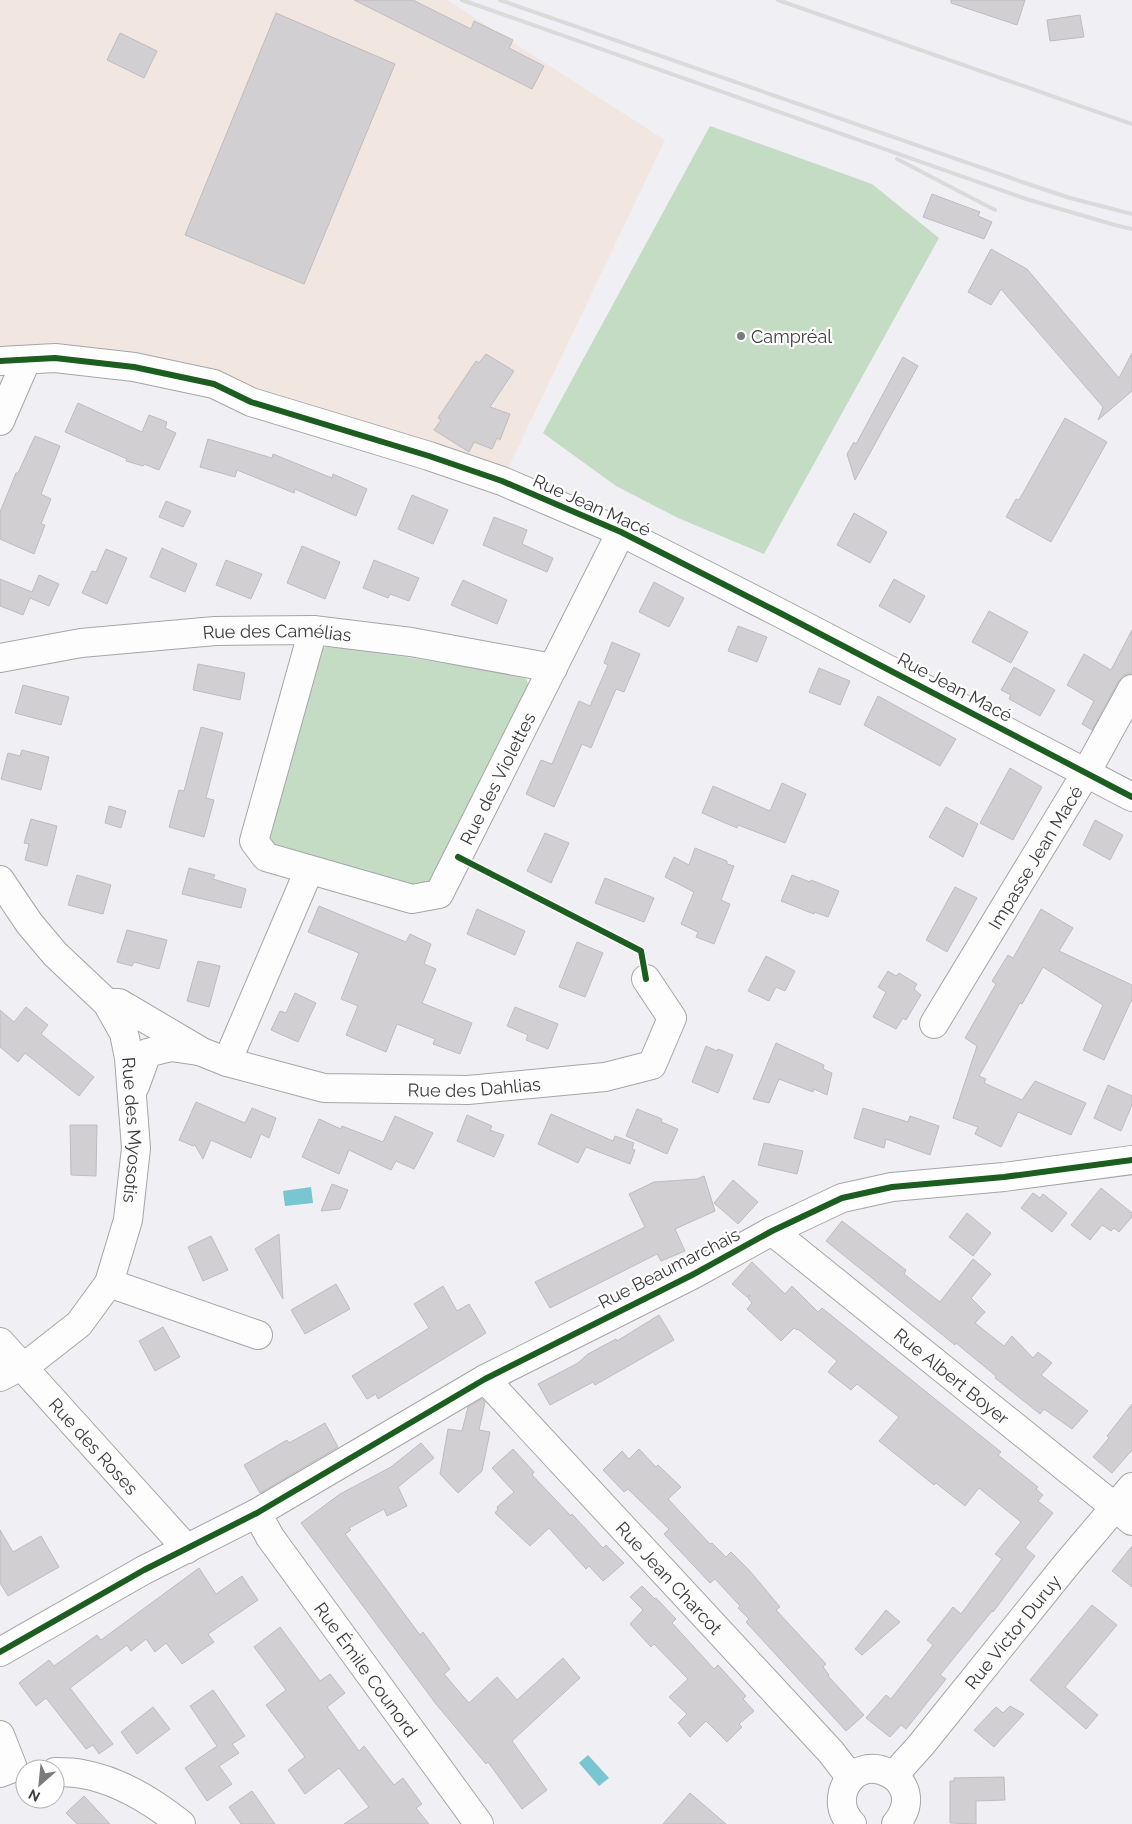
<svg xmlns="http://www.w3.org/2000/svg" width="1132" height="1824" font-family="Raleway,sans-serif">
  <rect width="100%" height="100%" fill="#f0eff4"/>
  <path fill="#f1e7e0" d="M0,0H447L665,140L502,481L214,384L0,361Z"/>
  <path fill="#c5dcc4" d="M710,126L872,184L939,238L764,554L678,518L616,486L543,433Z
    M334,645L515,675L526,679L530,688L434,881L420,888L277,852L265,839L319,649Z"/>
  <path fill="#78c6d2" d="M311,1187L313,1203L285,1206L283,1191Z
    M588,1755L609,1778L599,1786L579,1763Z"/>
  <path fill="#d1cfd1" stroke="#bebcbe" d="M354,0H413L471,29L474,21L513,40L509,48L544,66L532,89Z
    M951,0H1025L1017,25L951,3Z
    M276,13L395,64L304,284L185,235Z
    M1080,15L1084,37L1050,41L1047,20Z
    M120,33L157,51L144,78L107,60Z
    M932,194L980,212L978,216L992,222L984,239L923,217Z
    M991,249L1027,269L1119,378L1132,353V391L1098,420L1103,407L1001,289L991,305L968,292Z
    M486,354L514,371L490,407L510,414L500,440L497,438L492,449L474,442L469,452L434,430L441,420L438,418L476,361L479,363Z
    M903,357L918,366L855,480L847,454L854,442L856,444Z
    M78,403L142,432L149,415L167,422L165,428L176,433L159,470L144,464L143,466L126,461L127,459L65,432Z
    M1065,418L1107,442L1051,542L1006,517L1016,499L1019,500Z
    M35,436L60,446L41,494L51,499L41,524L45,525L34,554L0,539V512L16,473H18Z
    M208,439L272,458L273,454L332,478L333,474L367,489L356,516L295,489L294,493L237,470L235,477L200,467Z
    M412,495L448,510L433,544L398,529Z
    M166,501L191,511L183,527L159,517Z
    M854,513L887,532L870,563L837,545Z
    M494,517L527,530L522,544L553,558L547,572L483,545Z
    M302,546L340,562L325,599L287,583Z
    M162,548L197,564L185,592L150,577Z
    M106,549L127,558L107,604L82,593L92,571L96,572Z
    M226,560L262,574L251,599L216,585Z
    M374,560L419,578L409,601L390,594L388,598L363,588Z
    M39,575L59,584L49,606L30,598L23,615L0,606V579L32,592Z
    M894,579L925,596L910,623L879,606Z
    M463,580L507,600L497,624L451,605Z
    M654,582L684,598L669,627L639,612Z
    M989,611L1028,632L1011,663L972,642Z
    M738,626L767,637L757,662L728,651Z
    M1132,630V673L1124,675L1118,682L1092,730L1082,724L1094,701L1067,685L1084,654L1111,670Z
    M612,642L640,654L624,692L616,689L591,748L582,744L554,807L526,794L541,760L552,764L579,701L590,706L608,665L604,663Z
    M198,664L245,673L240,700L193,690Z
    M1014,667L1055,690L1040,716L1009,699L1011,695L1001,690Z
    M819,668L850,681L840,705L809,692Z
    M23,685L69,697L61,725L15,713Z
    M878,696L956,739L940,766L864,725Z
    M201,727L223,733L206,798L214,800L204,837L169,827L179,790L184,791Z
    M22,750L49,757L41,790L1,779L8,753L20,756Z
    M1010,768L1042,787L1013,840L980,823Z
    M782,783L806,794L785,843L738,825L737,828L702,813L713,786L770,811Z
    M109,806L126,811L121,828L105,823Z
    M946,807L978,824L963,857L929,837Z
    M31,819L57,826L47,866L25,860L29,844L24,843Z
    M1095,820L1123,835L1110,860L1083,845Z
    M545,833L569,843L551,883L527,871Z
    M695,848L727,861V864L734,866L721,900L730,904L714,944L696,937L698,932L681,924L694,892L665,877L674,857L689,865Z
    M189,868L215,875L213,879L246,889L241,908L182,894Z
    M77,875L111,885L103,914L68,905Z
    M792,875L810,882L811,880L839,891L828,917L814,912V914L781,901Z
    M605,878L654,898L644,922L595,903Z
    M955,887L977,898L947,952L926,940Z
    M319,906L406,942L410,934L431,944L424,964L436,969L422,1003L472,1023L460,1054L433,1044L435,1039L397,1024L386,1052L346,1035L358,1006L341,999L359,953L308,932Z
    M477,909L525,931L515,955L467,934Z
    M1041,909L1073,928L1059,951L1132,985V999L1104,1060L1083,1050L1103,1005L1043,967L1022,1004L1020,1003L979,1076L986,1079L984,1083L1022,1100L1035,1081L1086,1103L1071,1135L1018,1112L1001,1147L975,1134L978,1127L953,1118L977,1046L965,1038L996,984L992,981L1008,955L1013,958Z
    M127,930L167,940L159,969L134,962L132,966L117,962Z
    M577,942L603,953L585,997L559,987Z
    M766,956L795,971L785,991L776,987L769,1001L748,991Z
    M198,961L220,966L209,1007L187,1001Z
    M888,971L896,976L899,973L917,984L914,989L921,995L906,1020L903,1018L896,1029L873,1017L886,992L878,987Z
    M295,993L316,1003L298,1042L271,1030L280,1011L286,1013Z
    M26,1007L48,1025L41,1034L94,1077L79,1096L25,1053L18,1062L0,1047V1010L14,1022Z
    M515,1007L558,1024L548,1049L526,1040L528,1035L507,1026Z
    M776,1043L824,1065L823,1069L832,1073L827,1095L814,1089L813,1092L779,1079L769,1103L753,1099Z
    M706,1046L717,1051L718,1049L733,1055L718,1093L692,1082Z
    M1108,1085L1132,1096V1105L1121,1131L1094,1118Z
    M196,1102L245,1123L252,1108L276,1118L269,1138L261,1134L251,1158L211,1140L203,1159L195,1145L193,1146L179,1140Z
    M863,1108L908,1122L910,1116L939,1126L930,1155L886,1139L884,1148L854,1138Z
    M637,1109L662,1119L661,1122L678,1129L667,1154L626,1136Z
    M551,1114L613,1141L615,1136L634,1143L632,1149L635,1150L630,1164L586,1147L578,1163L538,1144Z
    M467,1115L492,1126L490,1130L504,1135L494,1157L457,1141Z
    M395,1116L433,1133L414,1169L396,1161L391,1170L349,1150L339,1174L302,1157L319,1119L341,1129L342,1126L383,1142Z
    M70,1125H97L96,1176L71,1175Z
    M764,1143L803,1151L797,1174L758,1165Z
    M704,1176L715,1211L675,1229L685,1251L661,1261L657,1254L550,1308L535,1282L645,1227L629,1194L654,1182L697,1179Z
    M733,1180L758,1202L738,1224L714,1203Z
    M332,1184L348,1190L340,1209L321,1211Z
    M1101,1188L1132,1213V1217L1119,1232L1114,1228L1111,1231L1102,1225L1090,1240L1071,1225Z
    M1033,1193L1040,1198L1043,1194L1067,1213L1052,1232L1021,1208Z
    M967,1213L991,1233L973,1256L949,1237Z
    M842,1221L906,1270L904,1274L940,1302L973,1259L991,1274L971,1298L985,1312L975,1323L1004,1346L1012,1336L1033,1358L1038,1352L1052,1363L1041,1375L1088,1411L1072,1429L1044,1409L1040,1414L995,1378L996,1376L956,1343L955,1345L826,1241Z
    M279,1234L283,1299L255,1249Z
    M211,1236L228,1270L203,1281L188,1247Z
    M752,1262L785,1294L792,1286L818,1312L822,1308L1001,1452L998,1455L1038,1487L1036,1489L1043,1495L1038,1501L1053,1513L1025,1548L1035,1556L993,1612L992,1611L940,1675L946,1679L906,1729L901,1725L890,1737L866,1718L886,1695L891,1699L933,1645L927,1640L953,1607L961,1614L1002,1559L995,1554L1021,1522L979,1488L965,1506L936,1483L934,1485L879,1441L899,1417L857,1384L851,1390L828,1372L837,1361L798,1329L797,1330L794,1328L781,1341L747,1309L752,1303L748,1298L750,1295L747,1297L732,1284Z
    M336,1284L350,1309L305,1334L291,1310Z
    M443,1286L457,1311L469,1304L486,1333L378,1399L376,1394L367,1399L352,1376L429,1328L414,1304Z
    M659,1315L674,1340L595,1385L593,1382L550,1405L538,1384L578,1363L588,1354L616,1339L617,1341Z
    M163,1327L180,1357L155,1371L139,1341Z
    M482,1399L485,1402L479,1430L490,1432L482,1471L458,1493L440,1474L448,1429L462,1431L468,1407Z
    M1132,1404V1450L1112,1473L1093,1457L1109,1438L1107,1436Z
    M325,1423L338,1447L260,1493L244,1465L287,1440L289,1443Z
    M421,1443L434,1458L398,1487L407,1506L387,1516L384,1509L349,1528L351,1530L345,1534L420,1635L423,1632L450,1669L444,1674L469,1703L497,1677L517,1700L563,1658L580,1678L512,1741L547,1790L522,1809L488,1762L486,1764L436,1704L301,1523L340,1494L391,1467Z
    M513,1449L534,1472L532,1475L571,1516L572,1514L603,1548L606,1545L624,1563L603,1581L589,1566L586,1569L549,1528L530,1546L495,1513L498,1509L497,1507L514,1492L492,1468Z
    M639,1449L656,1467L658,1465L681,1487L668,1499L710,1544L712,1543L726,1557L731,1552L749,1570L780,1607L776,1610L826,1664L823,1667L829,1675L828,1676L864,1715L846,1731L746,1622L749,1619L738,1608L740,1606L715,1579L710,1583L664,1534L669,1529L628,1489L624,1492L603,1470L622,1451L629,1459Z
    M0,1530L13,1552L41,1536L59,1567L8,1596L0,1583Z
    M1132,1546V1587L1112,1571Z
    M199,1568L216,1594L242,1576L258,1600L208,1634L214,1642L182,1664L166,1643L155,1652L146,1639L131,1651L127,1645L70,1688L113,1744L99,1754L93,1745L86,1749L46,1698L36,1706L19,1683L49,1660L54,1666L97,1635L101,1640Z
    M642,1586L655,1599L656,1598L676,1619L672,1623L714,1669L718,1665L746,1696L743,1699L754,1711L739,1724L742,1727L727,1742L706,1721L690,1737L678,1723L687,1714L669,1697L688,1679L654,1644L651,1647L630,1624L643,1610L630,1597Z
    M1092,1605L1117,1625L1065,1687L1098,1715L1086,1729L1030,1680Z
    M886,1610L900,1622L862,1655L855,1649Z
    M280,1627L320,1681L330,1674L345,1693L327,1707L359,1751L364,1746L394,1785L403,1778L422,1804L416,1808L429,1824H344L369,1807L339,1768L305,1794L288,1770L305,1757L266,1705L286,1690L254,1647Z
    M213,1690L245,1736L232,1744L239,1753L219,1766L232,1784L207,1801L185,1768L217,1746L190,1706Z
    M1010,1706L1024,1714L994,1747L974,1730L996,1707L1003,1713Z
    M153,1707L170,1729L137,1754L121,1732Z
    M1004,1777L1005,1800L976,1801V1824L950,1823V1781H954V1778Z
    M252,1791L275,1824H241L229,1807Z
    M690,1793L726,1824H663Z
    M84,1796L110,1824H77L66,1813Z"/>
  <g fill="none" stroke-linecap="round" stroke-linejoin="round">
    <defs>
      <g id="minor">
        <path d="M0,361L55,358L134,367L214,384L251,402L429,456L502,481L621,532L782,614L1132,797"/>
        <path d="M0,421L23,368L24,360"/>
        <path id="s1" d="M313,630L254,841L266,857L412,899L439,894L621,532"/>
        <path id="s2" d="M0,658L81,643L215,631L313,630L411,642L553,668"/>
        <path id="s3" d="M0,880L29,923L55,954L107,1003L124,1033L129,1058L136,1148L128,1220L109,1283L79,1324L33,1360L0,1377"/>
        <path id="s4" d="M107,1003H119L202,1052L227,1062L324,1088L468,1090L605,1077L652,1065L672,1018L646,979"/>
        <path id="s5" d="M934,1024L1086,773L1132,689"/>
        <path d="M227,1062L304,882L307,869"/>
        <path d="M135,1086L147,1053L171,1047L198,1051"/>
        <path id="s6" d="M772,1231L1132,1521"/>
        <path d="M109,1283L258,1335"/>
        <path id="s7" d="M0,1342L187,1549"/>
        <path id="s8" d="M485,1379L831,1752L851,1778"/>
        <path id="s9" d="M257,1513L270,1537L479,1824"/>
        <path d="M0,1652L144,1570L257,1513L485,1379L692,1275L772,1231L842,1198L892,1187L1004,1177L1132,1160"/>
        <path d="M0,1735L13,1768L0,1773"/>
        <path d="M55,1772C64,1772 73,1772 82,1774C118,1780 152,1801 181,1824"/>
        <path id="s10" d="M894,1775L921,1745L1066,1565L1132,1487"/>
        <path d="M852,1824C843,1815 840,1804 843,1792C857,1744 933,1779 896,1824"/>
      </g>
    </defs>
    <use href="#minor" stroke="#a6a5a8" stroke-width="30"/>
    <use href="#minor" stroke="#fdfdfd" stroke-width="28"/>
    <path stroke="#dadadb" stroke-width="4" d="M462,0L1026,199L1115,225L1132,229
      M500,0L1031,185L1070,198L1132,214
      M778,0L1132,124
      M897,159L995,210"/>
    <defs>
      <path id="cycleway" d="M0,361L55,358L134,367L214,384L251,402L429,456L502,481L621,532L782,614L1132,797
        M458,857L641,951L646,979
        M0,1652L144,1570L257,1513L485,1379L692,1275L772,1231L842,1198L892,1187L1004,1177L1132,1160"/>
    </defs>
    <use href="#cycleway" stroke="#fff" stroke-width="9"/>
    <use href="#cycleway" stroke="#1b5e20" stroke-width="6"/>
  </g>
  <circle fill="#7b7a7e" stroke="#fff" stroke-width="2" cx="741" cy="336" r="5"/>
  <g text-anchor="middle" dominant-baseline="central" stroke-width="4.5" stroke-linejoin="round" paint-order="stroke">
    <g font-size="18" fill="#3c3b3f" stroke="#fff" text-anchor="start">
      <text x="751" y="336">Campréal</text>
    </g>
    <g font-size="18" fill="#3c3b3f" stroke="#fff">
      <text transform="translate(592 505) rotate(24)">Rue Jean Macé</text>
      <text stroke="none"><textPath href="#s2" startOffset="279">Rue des Camélias</textPath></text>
      <text transform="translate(955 687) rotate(28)">Rue Jean Macé</text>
      <text stroke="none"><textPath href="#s1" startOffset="548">Rue des Violettes</textPath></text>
      <text stroke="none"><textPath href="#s5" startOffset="195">Impasse Jean Macé</textPath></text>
      <text stroke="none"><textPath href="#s4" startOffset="386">Rue des Dahlias</textPath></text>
      <text stroke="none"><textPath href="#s3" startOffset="296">Rue des Myosotis</textPath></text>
      <text transform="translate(669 1268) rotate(-27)">Rue Beaumarchais</text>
      <text stroke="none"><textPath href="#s6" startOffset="231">Rue Albert Boyer</textPath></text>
      <text stroke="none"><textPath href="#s7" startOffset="140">Rue des Roses</textPath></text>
      <text stroke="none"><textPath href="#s8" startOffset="271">Rue Jean Charcot</textPath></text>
      <text stroke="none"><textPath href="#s10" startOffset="186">Rue Victor Duruy</textPath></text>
      <text stroke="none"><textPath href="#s9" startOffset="191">Rue Émile Counord</textPath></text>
    </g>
  </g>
  <g transform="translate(40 1784) rotate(207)"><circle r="24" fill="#ffffff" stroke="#b1b1b2"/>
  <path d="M0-4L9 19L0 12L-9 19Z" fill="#7b7a7e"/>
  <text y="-8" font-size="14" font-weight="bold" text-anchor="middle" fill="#3c3b3f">N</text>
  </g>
</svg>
